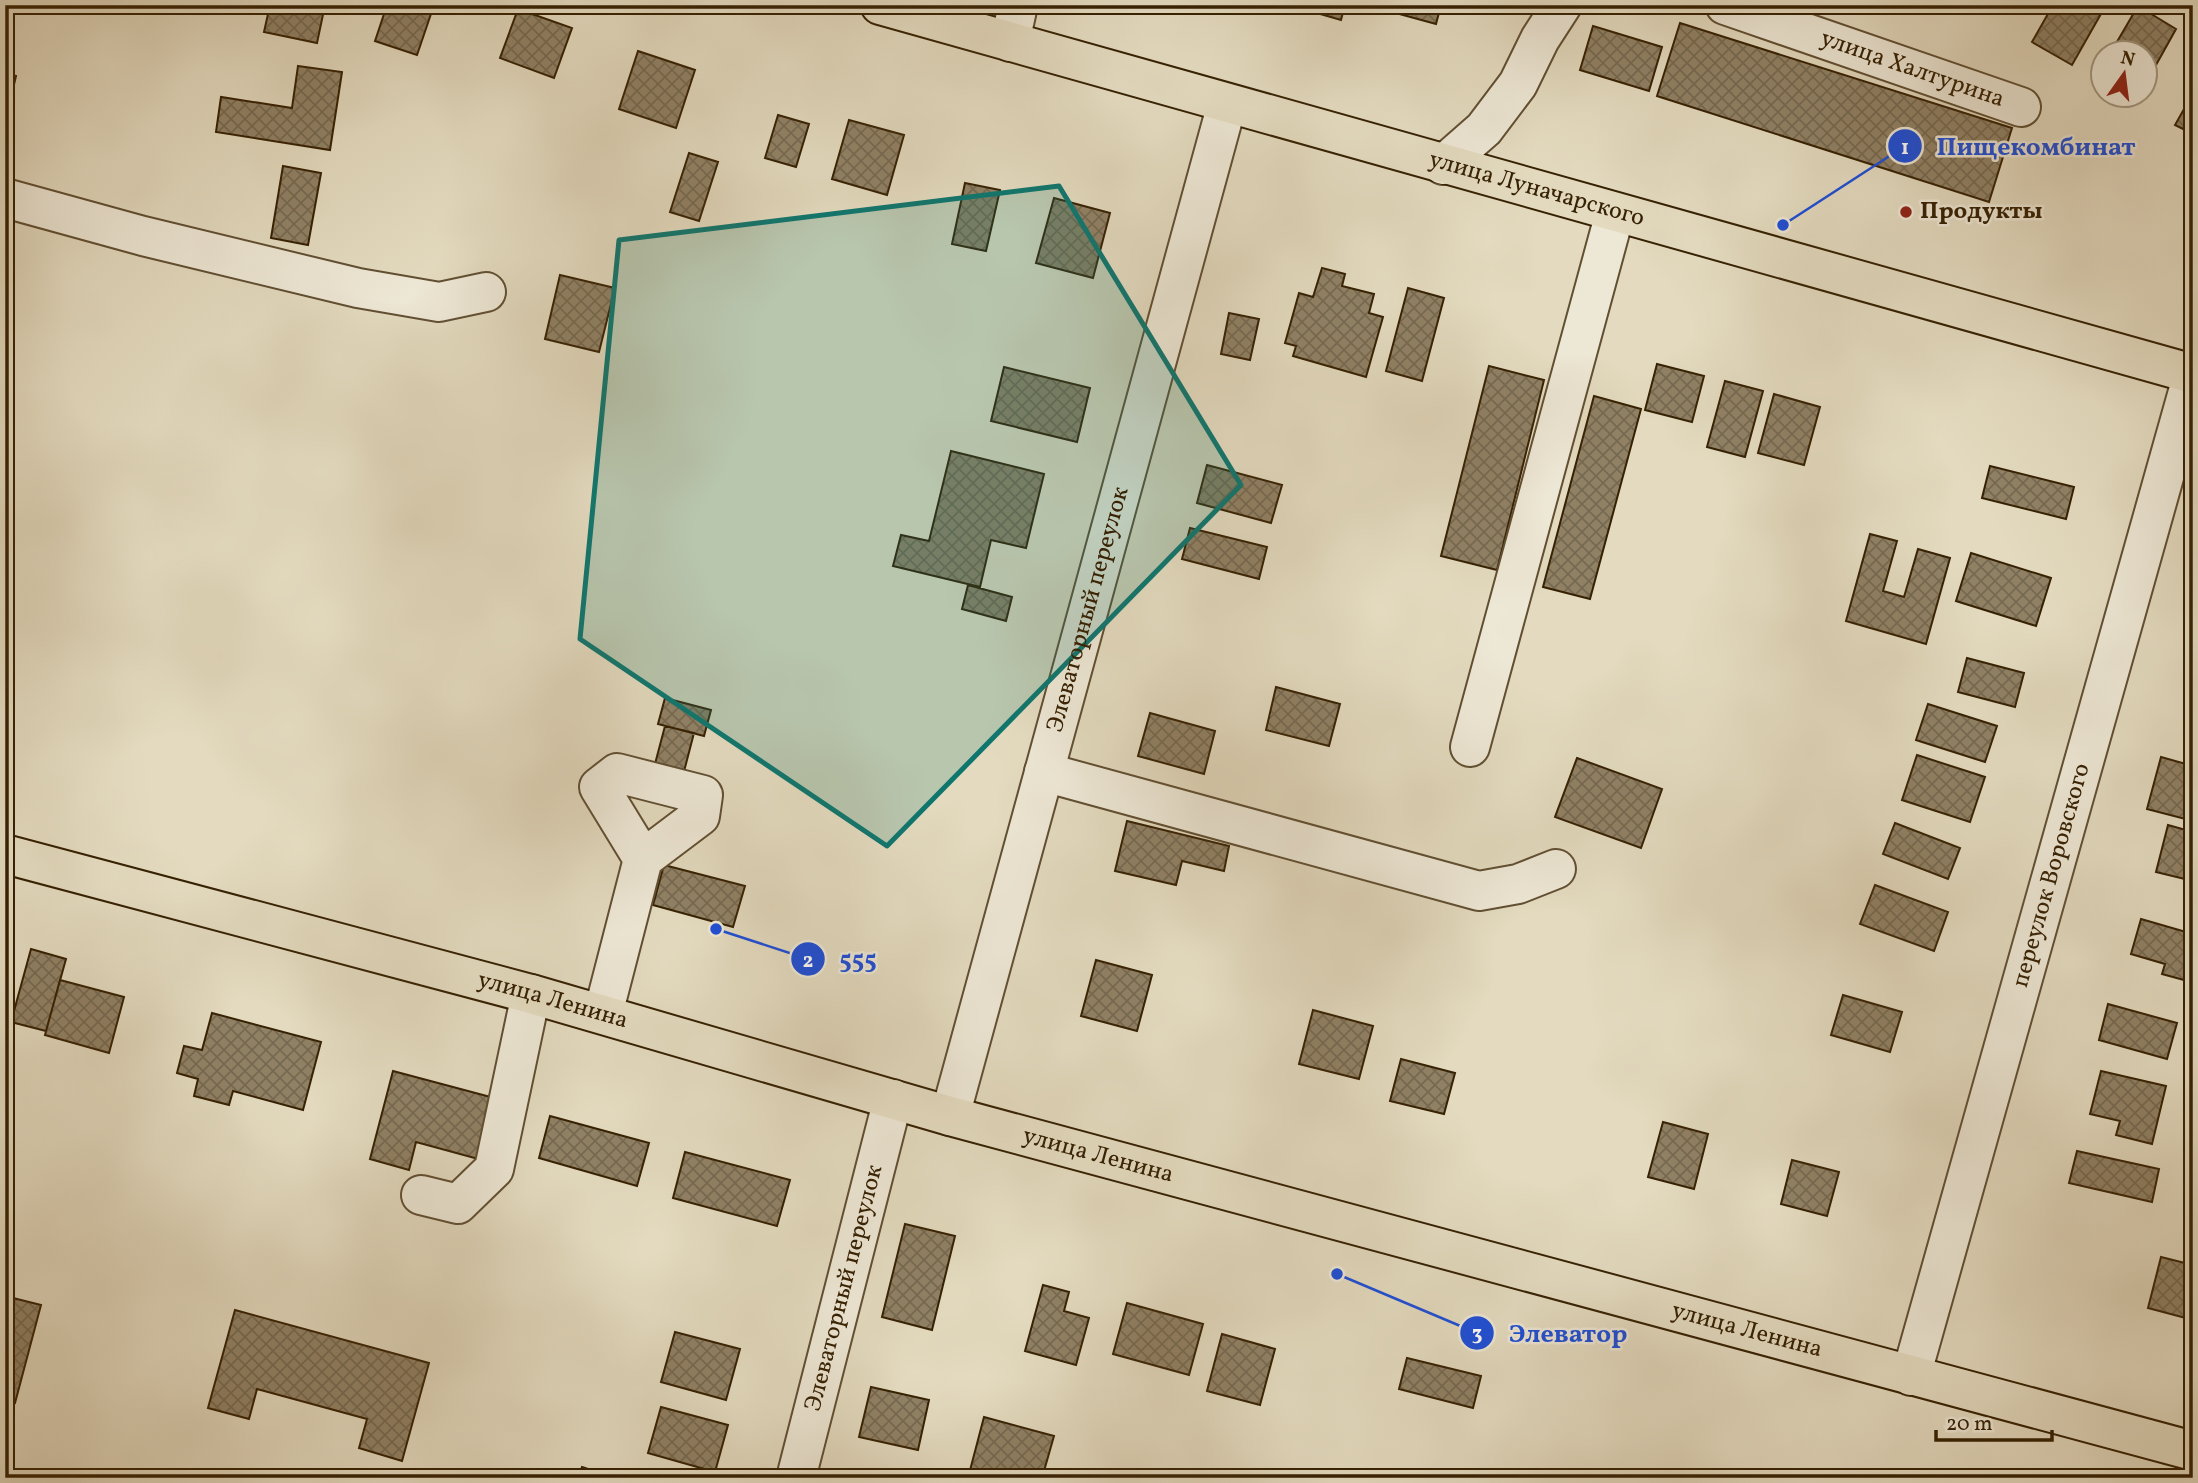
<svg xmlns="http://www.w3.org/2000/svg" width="2198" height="1483" font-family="Vollkorn,serif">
  <defs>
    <pattern id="building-cross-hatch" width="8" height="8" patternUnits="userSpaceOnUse" patternTransform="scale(1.75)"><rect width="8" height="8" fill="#908165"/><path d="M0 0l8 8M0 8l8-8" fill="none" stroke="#766951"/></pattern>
  </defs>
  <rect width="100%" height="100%" fill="#e3dabf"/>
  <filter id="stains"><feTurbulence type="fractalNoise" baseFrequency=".00286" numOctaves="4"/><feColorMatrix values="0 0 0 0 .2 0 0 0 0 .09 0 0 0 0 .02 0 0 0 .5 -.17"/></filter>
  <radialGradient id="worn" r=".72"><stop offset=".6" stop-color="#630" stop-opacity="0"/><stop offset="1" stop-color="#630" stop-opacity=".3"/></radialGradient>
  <path fill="url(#building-cross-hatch)" stroke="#362103" stroke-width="2" d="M270,5H325L317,43L264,32Z
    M387,5H434L417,55L375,41Z
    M1289,5H1345L1341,20Z
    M1393,5H1441L1436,24L1392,12Z
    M2053,5H2090L2102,12L2072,65L2032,42Z
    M2138,6L2176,29L2146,83V52H2111Z
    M518,9L572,28L554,78L500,58Z
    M1680,23L2012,128L1989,202L1657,96Z
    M1593,26L1662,47L1649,91L1580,70Z
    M638,51L695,70L676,128L619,109Z
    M298,66L342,72L330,150L216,132L221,97L292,108Z
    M5,73L16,76L5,123Z
    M2193,93V134L2175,125Z
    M778,115L809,124L796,167L765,158Z
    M849,120L904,135L887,195L832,179Z
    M689,153L718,162L699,221L670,212Z
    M283,166L321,173L308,245L271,238Z
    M965,183L1000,190L986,251L952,244Z
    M1054,198L1110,213L1093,278L1036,263Z
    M1322,268L1345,274L1342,286L1374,294L1369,313L1383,317L1366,377L1293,356L1296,346L1285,343L1299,293L1313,297Z
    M560,275L615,288L599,352L545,339Z
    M1408,288L1444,298L1422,381L1386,371Z
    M1229,313L1259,319L1250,360L1221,354Z
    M1657,364L1704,376L1692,422L1645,410Z
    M1489,366L1544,380L1497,570L1441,556Z
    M1004,367L1090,388L1077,442L991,421Z
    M1725,381L1763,391L1745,457L1707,447Z
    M1774,394L1820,407L1804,465L1758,453Z
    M1594,396L1641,409L1590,599L1543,587Z
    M951,451L1044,474L1026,548L991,540L980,587L893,566L901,535L929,541Z
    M1207,465L1282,485L1271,523L1197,503Z
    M1990,466L2074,487L2066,519L1982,498Z
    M1190,528L1267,547L1259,579L1182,559Z
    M1870,534L1897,541L1883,591L1904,597L1918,549L1950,558L1926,644L1846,621Z
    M1971,553L2051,578L2036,626L1956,601Z
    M968,585L1012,597L1006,621L962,609Z
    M1967,658L2024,673L2015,707L1958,692Z
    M1276,687L1340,704L1329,746L1266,730Z
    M665,698L711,710L704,736L658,724Z
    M1928,704L1997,726L1985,762L1916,740Z
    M1150,713L1215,731L1204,774L1138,756Z
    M665,726L694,733L675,806L646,798Z
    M1917,755L1985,777L1970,822L1902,800Z
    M2161,757L2193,766V821L2147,809Z
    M1577,758L1662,789L1641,848L1555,817Z
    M1127,821L1229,846L1224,871L1182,861L1176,885L1115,871Z
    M1895,823L1960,848L1948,879L1883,854Z
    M2168,825L2193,832V881L2156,872Z
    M664,865L745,886L733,927L653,905Z
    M1875,885L1948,912L1934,951L1860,924Z
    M2141,919L2193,934L2191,982L2162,974L2165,964L2131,954Z
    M31,949L66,959L46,1031L11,1022Z
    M1096,960L1152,975L1137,1031L1081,1016Z
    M60,980L124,997L109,1053L45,1035Z
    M1843,995L1902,1012L1890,1052L1831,1035Z
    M2108,1004L2177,1023L2167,1059L2099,1040Z
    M1313,1010L1373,1026L1359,1079L1299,1064Z
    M212,1013L321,1042L303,1110L233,1091L229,1105L194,1096L198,1079L177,1073L184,1046L202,1050Z
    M1401,1059L1455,1073L1444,1114L1390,1101Z
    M393,1071L498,1099L482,1160L416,1142L409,1170L370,1159Z
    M2101,1071L2166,1086L2152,1144L2116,1135L2120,1121L2090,1114Z
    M550,1116L649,1143L637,1186L539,1158Z
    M1663,1122L1708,1134L1694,1189L1648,1177Z
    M2077,1151L2159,1169L2152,1202L2069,1183Z
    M685,1152L790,1180L777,1226L673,1198Z
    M1792,1160L1839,1172L1827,1216L1781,1204Z
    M905,1224L955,1236L932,1330L882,1317Z
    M2161,1257L2193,1265V1320L2148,1308Z
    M1043,1285L1069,1292L1064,1311L1089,1318L1076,1365L1025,1351Z
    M5,1296L41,1305L15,1403L5,1400Z
    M1127,1303L1203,1324L1189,1375L1113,1354Z
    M235,1310L429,1363L402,1461L359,1448L367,1419L257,1389L249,1419L208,1408Z
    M675,1332L740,1349L726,1400L661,1382Z
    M1222,1334L1275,1349L1260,1405L1207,1391Z
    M1407,1358L1481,1376L1473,1408L1399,1389Z
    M871,1387L929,1400L918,1450L859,1437Z
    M661,1407L728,1425L715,1472L648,1453Z
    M984,1417L1054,1436L1042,1478H968Z
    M582,1467L615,1478H578Z"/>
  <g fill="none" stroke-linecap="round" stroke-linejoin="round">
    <defs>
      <g id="minor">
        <path id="s1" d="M1725,5L2021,107"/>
        <path d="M1010,42L1018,5"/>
        <path d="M1443,165L1484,129L1518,84L1540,39L1562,5"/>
        <path d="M5,198L143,236L358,288L439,302L486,292"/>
        <path d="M1470,747L1615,213"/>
        <path d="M1044,772L1479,891L1518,884L1556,869"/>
        <path d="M603,1014L643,859L700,816L703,795L617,773L599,787L643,859"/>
        <path id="s2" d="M950,1116L1227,104"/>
        <path d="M421,1195L458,1204L494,1169L531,994"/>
        <path id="s3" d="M1911,1376L2193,374"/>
        <path id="s4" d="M796,1478L893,1099"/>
      </g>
      <g id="major">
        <path id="s5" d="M880,5L2193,374"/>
        <path id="s6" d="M5,854L531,994L950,1116L2193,1451"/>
      </g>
    </defs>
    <use href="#minor" stroke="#614f32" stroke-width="42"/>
    <use href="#major" stroke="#362103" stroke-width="42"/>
    <use href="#minor" stroke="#ede7d5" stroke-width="38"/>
    <use href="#major" stroke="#e3dabf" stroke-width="38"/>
  </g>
  <path fill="#0f766e" fill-opacity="0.2" stroke="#0f766e" stroke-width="5" stroke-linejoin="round" d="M1059,186L1241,485L887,846L580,639L619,240Z"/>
  <circle fill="#8f2418" stroke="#ede7d5" stroke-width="2.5" cx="1906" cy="212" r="7"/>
  <g text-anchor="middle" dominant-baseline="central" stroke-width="5" stroke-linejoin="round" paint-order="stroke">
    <g font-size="24" fill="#362103" stroke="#ede7d5">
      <text stroke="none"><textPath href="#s1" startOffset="198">улица Халтурина</textPath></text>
      <text stroke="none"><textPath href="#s5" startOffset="682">улица Луначарского</textPath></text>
      <text stroke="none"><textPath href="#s2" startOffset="525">Элеваторный переулок</textPath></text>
      <text stroke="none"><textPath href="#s3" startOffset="520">переулок Воровского</textPath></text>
      <text stroke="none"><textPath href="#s6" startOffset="567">улица Ленина</textPath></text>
      <text stroke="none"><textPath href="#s6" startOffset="1134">улица Ленина</textPath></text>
      <text stroke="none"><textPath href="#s4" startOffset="196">Элеваторный переулок</textPath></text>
      <text stroke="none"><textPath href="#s6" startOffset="1806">улица Ленина</textPath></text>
    </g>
    <g font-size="24" font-weight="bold" fill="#362103" stroke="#ede7d5" text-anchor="start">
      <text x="1920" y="212">Продукты</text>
    </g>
  </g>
  <path fill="none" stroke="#1d4ed8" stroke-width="2.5" d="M1783 225L1905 146M716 929L808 959M1337 1274L1477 1333"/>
  <g fill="#1d4ed8" stroke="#ede7d5" stroke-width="2.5">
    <circle cx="1783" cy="225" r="7"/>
    <circle cx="716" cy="929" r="7"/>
    <circle cx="1337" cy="1274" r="7"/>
    <circle cx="1905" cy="146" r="18"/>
    <circle cx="808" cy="959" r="18"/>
    <circle cx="1477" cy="1333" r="18"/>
  </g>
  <g font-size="21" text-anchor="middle" font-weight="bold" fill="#fff">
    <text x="1905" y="154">1</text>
    <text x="808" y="967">2</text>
    <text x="1477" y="1340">3</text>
  </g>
  <g font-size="26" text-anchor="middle" font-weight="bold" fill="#1d4ed8" stroke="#ede7d5" stroke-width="5" stroke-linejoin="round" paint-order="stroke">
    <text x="2036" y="155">Пищекомбинат</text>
    <text x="858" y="968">555</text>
    <text x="1568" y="1342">Элеватор</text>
  </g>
  <rect width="2198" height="1483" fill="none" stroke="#e3dabf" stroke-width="28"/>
  <rect x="7" y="7" width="2184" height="1469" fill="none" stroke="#362103" stroke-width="3.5"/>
  <rect x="14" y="14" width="2170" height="1455" fill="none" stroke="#362103" stroke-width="2"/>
  <g transform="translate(2124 74) rotate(14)"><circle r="33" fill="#ede7d5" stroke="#a49881" stroke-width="2"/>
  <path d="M0-5L12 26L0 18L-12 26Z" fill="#8f2418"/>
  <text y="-10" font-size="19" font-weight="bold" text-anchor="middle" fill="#362103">N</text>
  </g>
  <path d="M1936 1430v10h116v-10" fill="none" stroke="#362103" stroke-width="3.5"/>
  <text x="1946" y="1430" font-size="21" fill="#362103" stroke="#ede7d5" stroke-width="5" paint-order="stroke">20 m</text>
  <rect width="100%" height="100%" filter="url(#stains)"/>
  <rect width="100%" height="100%" fill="url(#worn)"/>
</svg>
